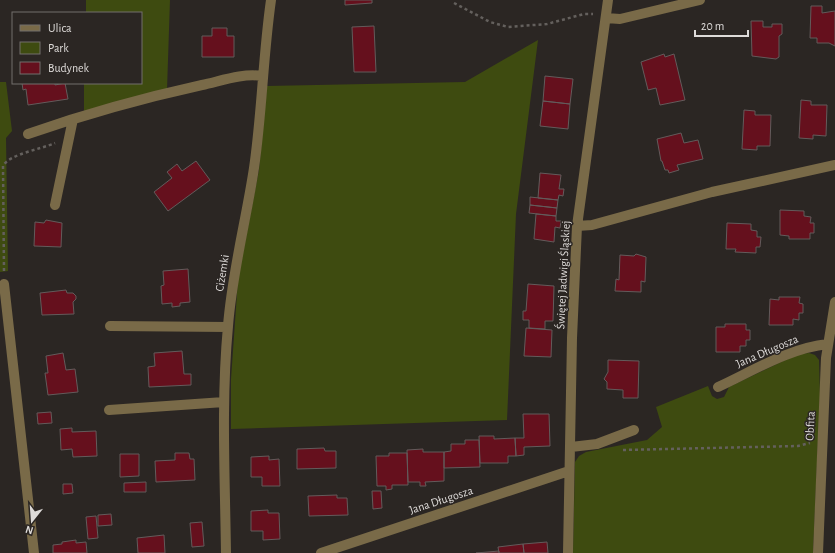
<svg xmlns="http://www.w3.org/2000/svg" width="835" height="553" font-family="'Alegreya Sans',sans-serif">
  <rect width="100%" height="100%" fill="#2b2623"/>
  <path fill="#3e4b10" d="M86,0H170L167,90L84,111V83H141V13H86Z
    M538,40L516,214L507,420L231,429V379L238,279L259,170L267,86L465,82Z
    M0,82H6L12,131L6,138L8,271L0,272Z
    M809,353L815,355L819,360L820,396L813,553H573L575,462L579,456L586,452L647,440L662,427L656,407L708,386L712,396L717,399L724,397L729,387L798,354Z"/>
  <path fill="#65101d" stroke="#635b5b" d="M345,0H372V3L345,5Z
    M811,6H822V13L835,11V46L829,43H817V38H810Z
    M751,21H763V27H772V24H782V34L779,36V57L776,59L752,56Z
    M374,26L376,72H354L352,27Z
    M212,28H227V36H234V57H202V36H212Z
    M664,54L665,57L674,54L685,100L660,105L656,88L648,90L641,62Z
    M545,76L573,79L570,104L543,101Z
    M22,83H55V85L65,83L68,99L28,105L26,89L23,90Z
    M801,100L811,101V105H827L826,136L813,135V139L799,138Z
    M543,101L570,104L568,129L540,126Z
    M744,110L755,111V115H771L770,146H757V150L742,149Z
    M681,133L684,143L698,140L703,159L677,165L679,170L669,173L668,170H665L662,161H661L657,139Z
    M196,161L210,180L168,211L154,192L172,178L167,172L177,164L182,171Z
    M540,173L561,175L559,189H564L563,196L559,195L558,200L538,198Z
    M530,197L558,200L557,208L530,205Z
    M530,205L557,208L556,216L529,213Z
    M780,210L804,211V216L811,217L810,223H814V233H810V239H789V236L780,235Z
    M536,214L556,216V221H561L560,228L555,227L554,242L534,239Z
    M46,220L62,223L61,247L34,246L35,222L44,223Z
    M727,223L751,224V230L757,231V237H761L760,247H756V253L735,252L736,249H726Z
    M636,254L646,257L645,282L641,281V292L615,291L616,279L619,280L620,255L634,256Z
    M188,269L190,302L180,303V306L172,307V303L162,304L161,286L164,285L163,271Z
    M528,284L554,286L553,321H545V329L529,328V320H523V311H526Z
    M66,290L67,293H73L76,296V299L73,302L74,314L42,315L40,293Z
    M779,297H800L799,303L803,304V313H799V320L793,319V325H769L770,299L779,300Z
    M725,324H746V330H750V340H746V346H740V352H716V327H725Z
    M526,328L552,330L551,357L524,356Z
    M182,351L184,374H191V385L149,387L148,367L155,366L154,353Z
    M63,353L66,370L75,369L78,392L48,395L45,373H48L46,356Z
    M608,360L639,361L638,398H623V390L607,389V382L604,379L608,372Z
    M51,412L52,423L38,424L37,413Z
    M523,414H549L550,446L524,447V455L516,456L515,438H524Z
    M72,428V432L96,431L97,456L73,457L72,449L61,450L60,429Z
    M479,436H494V439L515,438L516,456H508V463H480Z
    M465,440H479L480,467L444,468V452L451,451V444H465Z
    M324,448L325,451H336V468L297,469V449Z
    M423,449V452H444V481L425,482L426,486H420V482H408L407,450Z
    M175,453H189L190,459H194L195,480L156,482L155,461L175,460Z
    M389,453H407L408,485H392V489L386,490V486H377L376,456H389Z
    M120,454H139V476L120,477Z
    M269,456V460L279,459L280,486H262V477H251V457Z
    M146,482V492H124V483Z
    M63,484H72L73,493L63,494Z
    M372,491H381L382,508L373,509Z
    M337,495V498H347L348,515L309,516L308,496Z
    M268,510V513H279L280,539L263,540V531H251V511Z
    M111,514L112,525L98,526V515Z
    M96,516L98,538L88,539L86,517Z
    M202,522L204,546L192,547L190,523Z
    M164,535L165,553H138L137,538Z
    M76,540V543L86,542L87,553H53V545L62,544V542Z
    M547,542L548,553H524L523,544Z
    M523,544L524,553H499L498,547Z
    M499,551V553H476Z"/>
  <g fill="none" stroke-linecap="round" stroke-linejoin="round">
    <path stroke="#64605d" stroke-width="2.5" stroke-dasharray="3 3" stroke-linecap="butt" d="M454,3L490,22L508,27L547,24L584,14H593
      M4,271L3,166C9,154 42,149 55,143
      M623,450L798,446L810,443"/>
    <path stroke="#796a48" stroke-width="10" d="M606,18L620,19L700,0
      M28,134C85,114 143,98 202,85C221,81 242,73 262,76
      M55,205L73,119
      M577,226L592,225L712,192L835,165
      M4,284L34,553
      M110,326L228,327
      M718,387C753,371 789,348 828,344
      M109,410L224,402
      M571,447L597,444L634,430
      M226,553C225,478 221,401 228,326C232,273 246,221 254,168C262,113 263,56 271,0
      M321,553L569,471
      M568,553L572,338L577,226L608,0
      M818,553L826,358L835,302"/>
  </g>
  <g text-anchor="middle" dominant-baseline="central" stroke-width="3" stroke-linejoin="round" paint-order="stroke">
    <g font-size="12" fill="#dedbd9" stroke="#2b2623">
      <text transform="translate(222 273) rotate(-81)">Ciżemki</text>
      <text transform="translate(563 275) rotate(-87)">Świętej Jadwigi Śląskiej</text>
      <text transform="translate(767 351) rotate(-23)">Jana Długosza</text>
      <text transform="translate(810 426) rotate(-87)">Obfita</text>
      <text transform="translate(441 500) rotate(-18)">Jana Długosza</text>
    </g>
  </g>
  <rect x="12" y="12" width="130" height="72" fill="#2b2623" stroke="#736e6c"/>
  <rect x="20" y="25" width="20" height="6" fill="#796a48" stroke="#736e6c"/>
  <text x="48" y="32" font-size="12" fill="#dedbd9">Ulica</text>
  <rect x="20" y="42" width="20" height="12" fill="#3e4b10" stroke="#736e6c"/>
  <text x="48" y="52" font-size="12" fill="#dedbd9">Park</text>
  <rect x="20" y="62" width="20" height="12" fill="#65101d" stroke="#736e6c"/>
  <text x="48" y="72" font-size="12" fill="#dedbd9">Budynek</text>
  <g transform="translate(32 521) rotate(197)" stroke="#2b2623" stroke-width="3" paint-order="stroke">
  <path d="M0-3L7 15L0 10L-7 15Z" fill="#dedbd9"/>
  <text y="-6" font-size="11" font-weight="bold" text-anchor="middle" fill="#dedbd9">N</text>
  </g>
  <path d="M695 30v6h53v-6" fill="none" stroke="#dedbd9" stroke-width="2"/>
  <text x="701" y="30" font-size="12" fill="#dedbd9" stroke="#2b2623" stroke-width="3" paint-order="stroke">20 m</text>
</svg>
